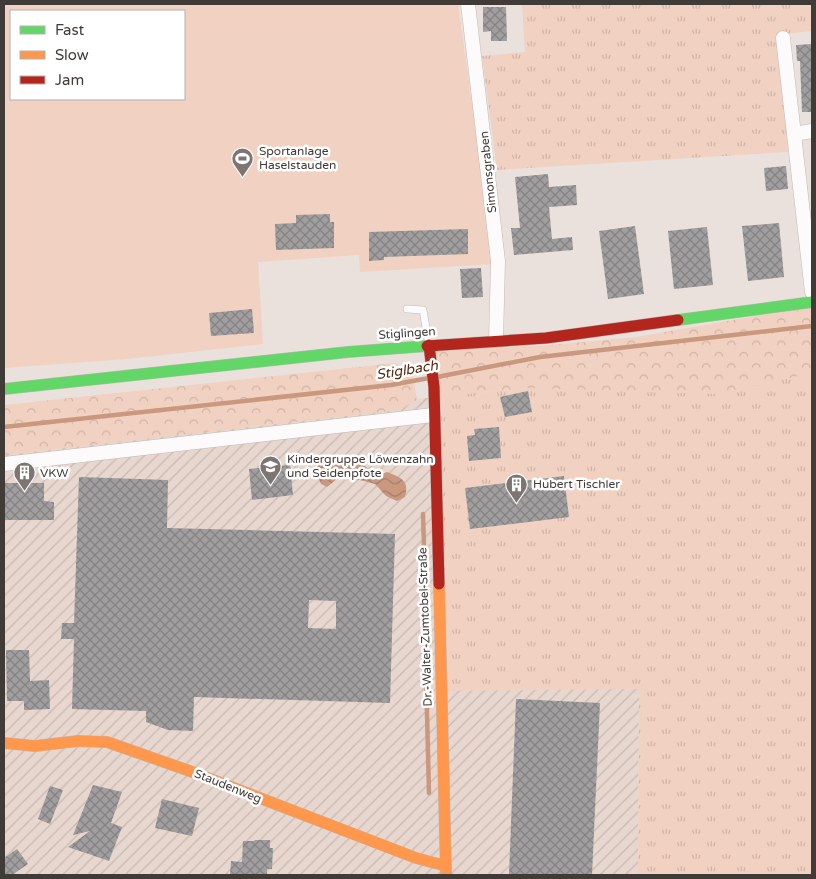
<svg xmlns="http://www.w3.org/2000/svg" width="816" height="879" font-family="'Varela Round',sans-serif">
  <defs>
    <pattern id="industrial-furrows" width="10" height="10" patternUnits="userSpaceOnUse" patternTransform="scale(1.25)"><rect width="10" height="10" fill="#e8d7ce"/><path d="M-1 1l2-2M0 10L10 0M9 11l2-2" fill="none" stroke="#c8b9b2"/></pattern>
    <pattern id="grass-tufts" width="24" height="20" patternUnits="userSpaceOnUse" patternTransform="scale(1.25)"><rect width="24" height="20" fill="#f1d1c1"/><path d="M3 7l-1-3M5 7V3M7 7l1-3M15 17l-1-3M17 17v-4M19 17l1-3" fill="none" stroke="#d0b4a7"/></pattern>
    <pattern id="forest-crowns" width="20" height="18" patternUnits="userSpaceOnUse" patternTransform="scale(1.25)"><rect width="20" height="18" fill="#f1d1c1"/><path d="M2 6a3 3 0 1 1 6 0M12 15a3 3 0 1 1 6 0" fill="none" stroke="#d0b4a7"/></pattern>
    <pattern id="water-waves" width="16" height="10" patternUnits="userSpaceOnUse" patternTransform="scale(1.25)"><rect width="16" height="10" fill="#c9987e"/><path d="M0 5q4-4 8 0t8 0" fill="none" stroke="#a57d68"/></pattern>
    <pattern id="building-cross-hatch" width="8" height="8" patternUnits="userSpaceOnUse" patternTransform="scale(1.25)"><rect width="8" height="8" fill="#a19e9f"/><path d="M0 0l8 8M0 8l8-8" fill="none" stroke="#858283"/></pattern>
  </defs>
  <rect width="100%" height="100%" fill="#eae1dd"/>
  <path fill="url(#industrial-furrows)" d="M434,397L639,689L638,875H4V449Z"/>
  <path fill="url(#grass-tufts)" d="M522,4H812V31L777,35L788,152L497,170L482,56L525,52Z
    M812,373V875H638L639,689L443,691L434,397L529,388L642,390Z"/>
  <path fill="url(#forest-crowns)" d="M812,306V373L718,394L529,388L434,397L431,348L538,346L636,337Z
    M395,363L412,372L417,400L399,410L4,455V405Z"/>
  <path fill="#f1d1c1" fill-rule="evenodd" d="M4,4H458L494,264L360,272L359,255L258,262L263,344L127,359L4,368ZM11,11H184V99H11Z"/>
  <path fill="url(#water-waves)" d="M325,459C337,459 351,461 362,465C373,469 372,478 387,472C401,478 410,480 405,497L397,501L386,496L375,484L345,476L337,479L327,487L321,484L315,470L319,464Z"/>
  <g fill="none" stroke-linecap="round" stroke-linejoin="round">
    <path stroke="#c9987e" stroke-width="4.5" d="M437,377L540,357L812,326
      M4,427L391,385L429,378
      M423,514L426,611
      M425,634L429,793"/>
  </g>
  <path fill="url(#building-cross-hatch)" fill-rule="evenodd" d="M483,7H506L507,41H491V31L483,32Z
    M812,44V112H802L800,61H797L796,45Z
    M786,166L788,189L766,191L764,168Z
    M548,174L549,187L576,185L577,205L549,207L552,239L572,237L573,250L514,255L511,228H520L515,177Z
    M330,214V222H334V248L276,250L275,224L296,223V215Z
    M779,223L784,277L748,281L742,226Z
    M635,226L644,294L608,299L599,231Z
    M707,227L713,285L674,289L668,231Z
    M468,229V254L384,257V260L369,261V232Z
    M481,268L483,297L462,298L460,269Z
    M252,309L254,333L211,336L209,313Z
    M528,391L532,412L505,417L500,397Z
    M499,427L501,458L469,461L467,436L475,435L474,429Z
    M290,465L293,495L252,500L249,469Z
    M564,476L569,517L470,529L465,488Z
    M79,477L168,480L167,528L395,534L390,703L194,697L193,731L168,730L146,722V711L72,709L74,639H61L62,623H74ZM309,600L336,601V629L308,628Z
    M4,483H44V501L54,502V520H4Z
    M6,650H29L30,681L49,680L50,709L24,710V701H7Z
    M516,699L600,703L592,875L509,874Z
    M93,785L122,792L111,823L122,827L109,861L68,847L90,831L73,835Z
    M50,786L63,790L50,824L38,819Z
    M162,799L199,808L192,836L155,828Z
    M255,840H270V848H273L272,869H267V875H230L231,861L242,862L243,841H254Z
    M17,849L28,864L12,875H4V858Z"/>
  <g fill="none" stroke-linecap="round" stroke-linejoin="round">
    <defs>
      <path id="lane" d="M407,309L423,310L429,345"/>
      <path id="street" d="M468,4L498,261L496,340
        M783,38L812,292
        M794,134L812,131
        M4,464L433,415"/>
      <path id="fast" d="M678,320L812,302
        M4,389L348,352L427,346"/>
      <path id="slow" d="M439,584L446,875
        M4,743L35,746L78,741L107,742L187,770L416,858L446,866"/>
      <path id="jam" d="M429,345L434,387L439,584
        M427,346L546,338L678,320"/>
    </defs>
    <use href="#lane" stroke="#c1bab6" stroke-width="8"/>
    <use href="#street" stroke="#c1bab6" stroke-width="15"/>
    <use href="#fast" stroke="#c1bab6" stroke-width="12"/>
    <use href="#slow" stroke="#c1bab6" stroke-width="12"/>
    <use href="#jam" stroke="#c1bab6" stroke-width="12"/>
    <use href="#lane" stroke="#fcfafa" stroke-width="7"/>
    <use href="#street" stroke="#fcfafa" stroke-width="14"/>
    <use href="#fast" stroke="#63d668" stroke-width="11"/>
    <use href="#slow" stroke="#ff974d" stroke-width="11"/>
    <use href="#jam" stroke="#b3261e" stroke-width="11"/>
  </g>
  <defs>
    <symbol id="stadium-pin" viewBox="-11 -11 22 30"><path d="M0 17L-7.5 6A9.5 9.5 0 1 1 7.5 6Z" fill="#7c7572" stroke="#fff"/><path d="M0-5a6.5 5 0 1 0 0 10a6.5 5 0 1 0 0-10ZM-3.5-1.8h7v3.6h-7Z" fill="#fff"/></symbol>
    <symbol id="school-pin" viewBox="-11 -11 22 30"><path d="M0 17L-7.5 6A9.5 9.5 0 1 1 7.5 6Z" fill="#7c7572" stroke="#fff"/><path d="M0-5L7-2L0 1L-7-2ZM-4 1L0 2.5L4 1V4Q0 6-4 4Z" fill="#fff"/></symbol>
    <symbol id="building-pin" viewBox="-11 -11 22 30"><path d="M0 17L-7.5 6A9.5 9.5 0 1 1 7.5 6Z" fill="#7c7572" stroke="#fff"/><path d="M-4-6H4V6H1V3H-1V6H-4ZM-2.5-4.3h1.7v1.8h-1.7ZM.8-4.3h1.7v1.8H.8ZM-2.5-1h1.7V.8h-1.7ZM.8-1h1.7V.8H.8Z" fill="#fff"/></symbol>
  </defs>
  <g fill-rule="evenodd">
    <use href="#stadium-pin" x="230" y="146" width="25" height="34"/>
    <use href="#school-pin" x="258" y="454" width="25" height="34"/>
    <use href="#building-pin" x="12" y="460" width="25" height="34"/>
    <use href="#building-pin" x="504" y="472" width="25" height="34"/>
  </g>
  <g text-anchor="middle" dominant-baseline="central" stroke-width="5" stroke-linejoin="round" paint-order="stroke">
    <g font-size="12" fill="#413b38" stroke="#fff" text-anchor="start">
      <text x="259" y="151">Sportanlage<tspan x="259" dy="14">Haselstauden</tspan></text>
      <text x="287" y="459">Kindergruppe Löwenzahn<tspan x="287" dy="14">und Seidenpfote</tspan></text>
      <text x="40" y="473">VKW</text>
      <text x="533" y="484">Hubert Tischler</text>
    </g>
    <g font-size="12" fill="#413b38" stroke="#fff">
      <text transform="translate(488 172) rotate(-96)">Simonsgraben</text>
      <text transform="translate(407 333) rotate(-4)">Stiglingen</text>
      <text transform="translate(425 627) rotate(-92)">Dr.-Walter-Zumtobel-Straße</text>
      <text transform="translate(228 786) rotate(22)">Staudenweg</text>
    </g>
    <g font-size="14" font-style="italic" fill="#57290f" stroke="#fff">
      <text transform="translate(407 370) rotate(-9)">Stiglbach</text>
    </g>
  </g>
  <rect width="816" height="879" fill="none" stroke="#413b38" stroke-width="10"/>
  <rect x="10" y="10" width="175" height="90" fill="#ffffff" stroke="#b3b1af"/>
  <rect x="20" y="26" width="25" height="8" fill="#63d668" stroke="#b3b1af"/>
  <text x="55" y="35" font-size="15" fill="#413b38">Fast</text>
  <rect x="20" y="51" width="25" height="8" fill="#ff974d" stroke="#b3b1af"/>
  <text x="55" y="60" font-size="15" fill="#413b38">Slow</text>
  <rect x="20" y="76" width="25" height="8" fill="#b3261e" stroke="#b3b1af"/>
  <text x="55" y="85" font-size="15" fill="#413b38">Jam</text>
</svg>
